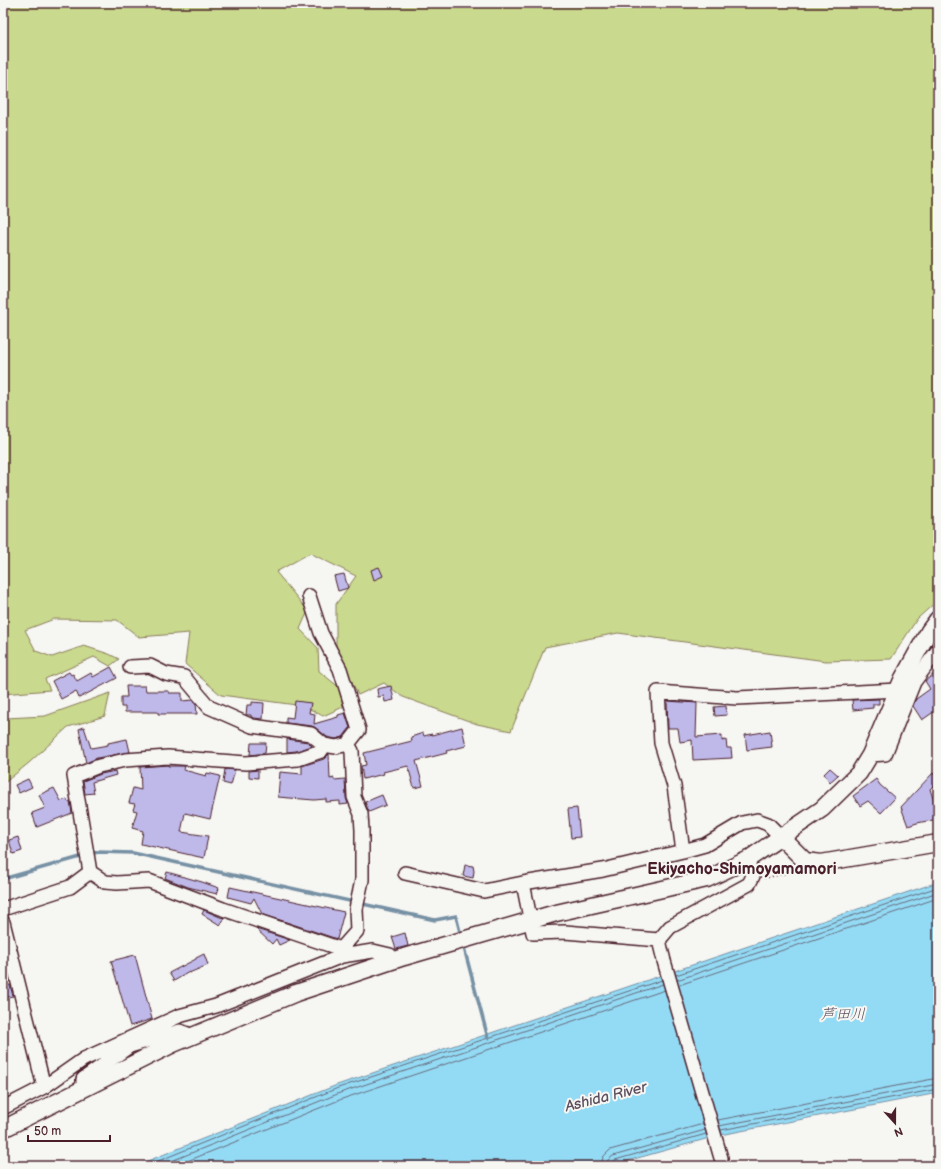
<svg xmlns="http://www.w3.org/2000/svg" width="941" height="1169" font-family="'Balsamiq Sans','Klee One',sans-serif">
  <rect width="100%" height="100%" fill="#f6f6f2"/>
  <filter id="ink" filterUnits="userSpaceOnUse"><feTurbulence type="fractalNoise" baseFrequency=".025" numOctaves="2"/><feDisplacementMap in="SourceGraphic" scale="8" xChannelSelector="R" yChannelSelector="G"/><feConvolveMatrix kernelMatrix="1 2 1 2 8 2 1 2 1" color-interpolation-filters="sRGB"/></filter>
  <g filter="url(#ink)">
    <path fill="#c9d98d" stroke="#8a7c5c" d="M3,3H938V600L917,619L891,659L826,661L618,633L545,647L511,731L477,724L403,697L384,683L358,695L336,647V604L356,576L310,553L276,572L308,611L300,629L318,648L319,671L340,688L343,707L323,716L304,706L221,695L185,664L189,633L139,637L117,620L54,619L25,630L36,651L52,657L84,646L109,654L119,659L110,666L94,657L45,679L50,690L3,694Z
      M110,693L105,716L68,727L30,762L3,784V696L6,718L45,716Z"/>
    <path fill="#93dbf5" stroke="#7690a4" d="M938,882V1093L720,1135L609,1166H135L337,1085Z"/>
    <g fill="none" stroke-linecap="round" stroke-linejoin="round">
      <path stroke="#676a7c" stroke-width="1" d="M676,975L938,887
        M677,980L938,892
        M679,985L938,898
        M718,1120L938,1078
        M719,1126L938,1084
        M721,1130L938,1089
        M146,1166L338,1088L662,980
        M159,1166L340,1093L663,984
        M175,1166L342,1099L665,990
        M601,1166L603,1157L610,1150L703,1124
        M607,1166L608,1160L613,1156L705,1130
        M612,1166V1162L615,1160L706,1134"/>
      <path stroke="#7690a4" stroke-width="3.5" d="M3,879L98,852L133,853L435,920L456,916L461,936
        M463,944L488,1038"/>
    </g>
    <path fill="#bfb9ea" stroke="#4a1f2b" d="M379,567L383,576L374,580L371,570Z
      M344,574L348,588L338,591L334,576Z
      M111,667L117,678L79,698L76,691L61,699L52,681L69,672L71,675L73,674L77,681L91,673L93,677Z
      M938,671V709L922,720L913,706L916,699L930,689L925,681Z
      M126,686H145L146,691H169V693H182V701L193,700L196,704L197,714H158V712H125V707H121V697H127Z
      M391,686L394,700L385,702L384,696L378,697L377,689Z
      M879,699V704H873V708L853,710L852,700Z
      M295,701L311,703L309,713L315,714L314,724L338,717V715L345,713L350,728L343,737L336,739L327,737L316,728L312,726L286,723V717L293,718Z
      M667,701L697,703L696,737L722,735V741L726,740L727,748H731L732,758L693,760L692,740L680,742L678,728H668Z
      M252,702L264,703L263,719L254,718L251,717V715H246L247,705H252Z
      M726,706L727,715L715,716L714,707Z
      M84,727L91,748L108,745V743L127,739L130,752L97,758L86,763L79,729Z
      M462,727L466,746L446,751L447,753L416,761L423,786L414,788L408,766L383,772L384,774L363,779L361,766L366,765L364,753L412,741L411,737L423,733L424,736L432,734V735Z
      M770,731L772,747L747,750L745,735Z
      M287,739L308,742L312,746L296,751L287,752Z
      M251,743H266L265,753L250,755Z
      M329,754L330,779L334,778V780L345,779L346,798L348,804L340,805V801L326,802V799L314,800L278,797L280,772L302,774V766L324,759Z
      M168,765V766H185L184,770L206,776L207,773L220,776L210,819L185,813L181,832L208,836L204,858L141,844L143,831L132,828L137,811L133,810L135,804L129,803L133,788L141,790L140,767Z
      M830,768L838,775L830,782L824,774Z
      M225,769L235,770L231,785L223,783Z
      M258,770V778L249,777V771Z
      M115,771L116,775L92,782L94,793L85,794L83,781L101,774Z
      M933,773L938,778V781L930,789L938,814V819L917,823L908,826L901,807Z
      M28,779L32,787L19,793L15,785Z
      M876,779L880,785L895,798L881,813L868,801L860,806L853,796Z
      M54,788L61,801L67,799L68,802L70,801L72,813L37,827L32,813L45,808L39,795Z
      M382,795L386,805L369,812L365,802Z
      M577,808L580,837L571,838L568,809Z
      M18,837L22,851L13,854L9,840Z
      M465,865L473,866L474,871L473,878L463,876Z
      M167,872L202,882L219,888L217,894L188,887L165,878Z
      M230,887L344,912L337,939L262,914L254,898L251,903L228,897Z
      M204,910L220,917L225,918L220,925L202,914Z
      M256,929L290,940L279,945L276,939L272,944Z
      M405,933L408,946L396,949L392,937Z
      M204,954L208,965L189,973V972L174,981L169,973L196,959V958Z
      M135,955L152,1019L130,1026L111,961Z
      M10,985L13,996L3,998V986Z"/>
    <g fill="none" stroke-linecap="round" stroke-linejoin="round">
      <defs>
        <path id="minor" d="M309,596L321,633L340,669L359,730L348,744
          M130,667L150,666L166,674L184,677L209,707L252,726L311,734L324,745L336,747L348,744L352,751L354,797L361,814L362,830V880L356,909L357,931L341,949L342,956
          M870,755L885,754L914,682L938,650
          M683,851L674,786L661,743L658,692L737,698L898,690
          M90,872L105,882L117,883L149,881L223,909L341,949
          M405,873L484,891L523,883L603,870L683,851L705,845L742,823L757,820L768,824L781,837
          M523,883L533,933L565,932L659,940
          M3,909L70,887L90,872L74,776L99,766L125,760L168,757L246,763L298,759L321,751L324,745
          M3,922L44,1087
          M83,1088V1079L130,1046L180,1031L193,1036
          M3,1108L44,1087L84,1059L179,1016L216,1006L342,956L373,951L390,955L392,961
          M721,1158L664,961L659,940L670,927L749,884L753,876L747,860"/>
        <path id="tertiary" d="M781,837L805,861L821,863L938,843
          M3,1129L173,1044L296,993L404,957L556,913L707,879L747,860L822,809L859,773L870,755L903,678L929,631L938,619"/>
      </defs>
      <use href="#minor" stroke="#4a1f2b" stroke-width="16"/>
      <use href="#tertiary" stroke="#4a1f2b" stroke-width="19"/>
      <path stroke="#4a1f2b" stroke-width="2" stroke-dasharray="1 3" stroke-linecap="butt" d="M764,878L797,871"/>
      <use href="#minor" stroke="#f6f6f2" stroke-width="13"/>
      <use href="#tertiary" stroke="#f6f6f2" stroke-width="16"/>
    </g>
  </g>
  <g text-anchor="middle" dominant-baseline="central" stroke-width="4" stroke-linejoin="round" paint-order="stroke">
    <g font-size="15" font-style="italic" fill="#5c4e5e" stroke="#f6f6f2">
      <text x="843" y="1014">芦田川</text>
      <text transform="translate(606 1097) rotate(-14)">Ashida River</text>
    </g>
    <g font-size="16" font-weight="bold" fill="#4a1f2b" stroke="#f6f6f2">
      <text x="742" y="869">Ekiyacho-Shimoyamamori</text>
    </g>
  </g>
  <rect width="941" height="1169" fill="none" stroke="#f6f6f2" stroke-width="16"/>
  <rect x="8" y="8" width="925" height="1153" fill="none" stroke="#4a1f2b" stroke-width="1.5" filter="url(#ink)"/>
  <g transform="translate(895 1123) rotate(159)" stroke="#f6f6f2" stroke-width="3" paint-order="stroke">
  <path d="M0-3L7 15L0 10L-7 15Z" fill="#4a1f2b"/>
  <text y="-6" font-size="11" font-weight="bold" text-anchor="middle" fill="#4a1f2b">N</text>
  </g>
  <path d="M28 1135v6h82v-6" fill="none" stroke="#4a1f2b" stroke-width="2"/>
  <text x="34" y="1135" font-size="12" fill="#4a1f2b" stroke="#f6f6f2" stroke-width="3" paint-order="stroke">50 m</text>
</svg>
